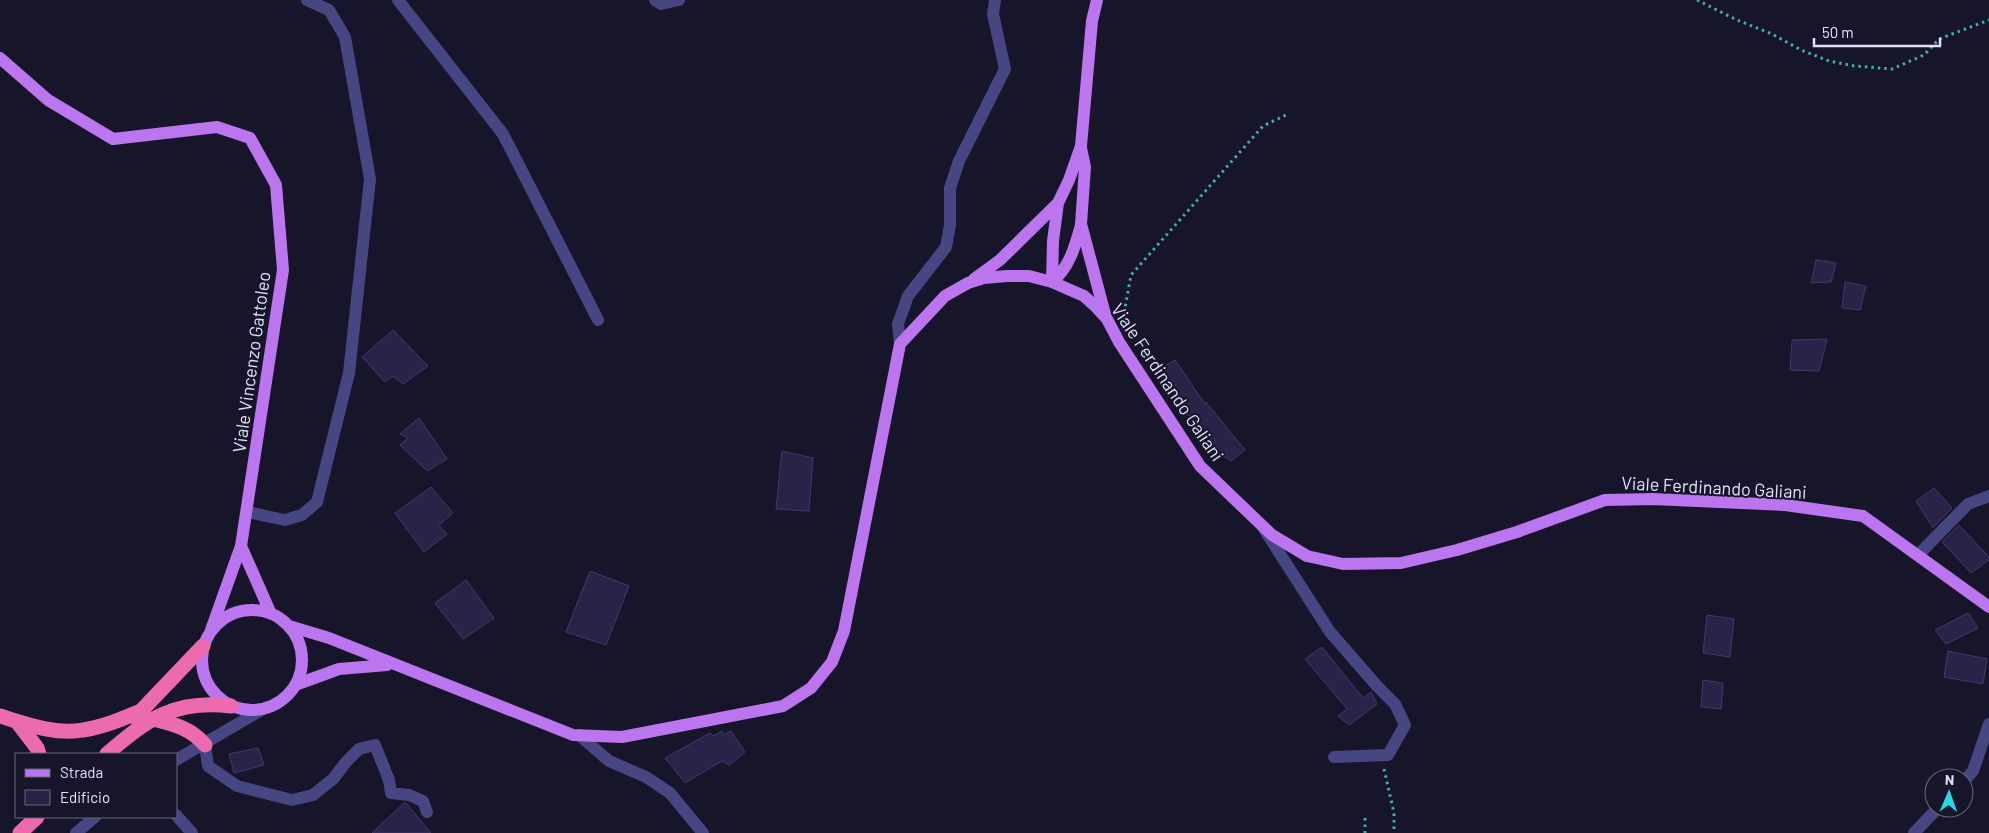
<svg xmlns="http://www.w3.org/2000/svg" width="1989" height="833" font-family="Barlow,sans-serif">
  <rect width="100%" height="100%" fill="#171529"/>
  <path fill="#292348" stroke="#403871" d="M1816,260L1836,263L1831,282L1811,283Z
    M1845,282L1866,286L1860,310L1842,308Z
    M393,330L428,366L403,384L393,376L385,382L362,357Z
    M1827,339L1819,371L1790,370L1792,340Z
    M1175,360L1205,404L1206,402L1245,450L1231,461L1210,447L1157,371Z
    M419,418L447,459L427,471L400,445L408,438L400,434Z
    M782,451L813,458L809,511L776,509Z
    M431,487L453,513L439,525L447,534L424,552L395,513Z
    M1934,488L1952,508L1933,528L1916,501Z
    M1959,525L1989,557V560L1971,573L1942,542Z
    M590,571L629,586L606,645L566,632Z
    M466,580L494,618L463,639L435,603Z
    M1968,613L1978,628L1946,644L1935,630Z
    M1707,615L1734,619L1730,657L1703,653Z
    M1322,647L1363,698L1371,692L1377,704L1349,725L1338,716L1347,709L1305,659Z
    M1948,651L1987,659L1983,684L1944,677Z
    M1703,680L1723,683L1721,709L1701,707Z
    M722,731L723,735L731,731L745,752L729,765L722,761L685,783L665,758L710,733L713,736Z
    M258,748L264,765L234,773L229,754Z
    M404,803H406L431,833H372Z"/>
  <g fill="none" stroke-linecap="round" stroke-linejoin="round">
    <path stroke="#41afa3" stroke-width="3" stroke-dasharray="2.5 4" stroke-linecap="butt" d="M1697,0L1737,20L1772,34L1801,50L1829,61L1854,66L1892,69L1924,55L1939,39L1989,20
      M1123,319L1131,275L1263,126L1288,114
      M1384,769L1394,813V833
      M1365,818V833"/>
    <path stroke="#454682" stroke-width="12" d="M398,0L503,134L598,320
      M655,0L661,4L679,0
      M900,344L898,324L908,296L946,247L950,225V188L959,161L1005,69L993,14L995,0
      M247,512L285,520L302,515L317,502L349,373L370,179L345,37L329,10L307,0
      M1264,529L1330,632L1377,686L1395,704L1405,725L1388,755L1334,757
      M1918,555L1968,504L1989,496
      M579,735L609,761L646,777L670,793L703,833
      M205,745L208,766L237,786L292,800L313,795L333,779L346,762L359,749L375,745L389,780L391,793L409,795L423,801L427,812
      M176,760L263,709
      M1964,781L1973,771L1989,724
      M176,815L192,833
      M76,833L95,817
      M1914,833L1938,808"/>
    <path stroke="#bb75ee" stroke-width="12" d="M0,58L48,100L113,139L217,127L250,138L276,185L283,270L241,546L211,630
      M1081,148L1085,167L1081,224L1105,314
      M1058,203L1053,241L1052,282C1070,267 1075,246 1081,225
      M974,279L1000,260L1058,203L1069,180L1081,146L1092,21L1097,0
      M241,546L271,614
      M202 660a50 50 0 1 1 100 0a50 50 0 1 1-100 0Z
      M289,626L329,638L573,735L622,737L783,706L811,688L832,662L844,631L900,344L945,296L968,283L984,278L1007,276H1029L1052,282L1084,296L1095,306L1107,319L1119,342L1200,466L1272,535L1307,556L1343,564L1401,563L1457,550L1517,532L1605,500L1653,499L1785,505L1863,516L1989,607
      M295,685L339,669L387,665"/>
    <path stroke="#ec6baf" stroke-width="15" d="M0,716C26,724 56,735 83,730C103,727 122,719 141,711
      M137,719L141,711L203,646
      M153,719C173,724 191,728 205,745
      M18,723L37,748L39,754
      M107,754C147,719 175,699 231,706
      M20,833L37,817"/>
  </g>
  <g text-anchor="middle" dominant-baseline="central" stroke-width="4" stroke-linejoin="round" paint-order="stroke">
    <g font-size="18" fill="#e3e1fb" stroke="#171529">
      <text transform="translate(251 362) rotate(-82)">Viale Vincenzo Gattoleo</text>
      <text transform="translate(1168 382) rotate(56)">Viale Ferdinando Galiani</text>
      <text transform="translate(1714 487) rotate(3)">Viale Ferdinando Galiani</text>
    </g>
  </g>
  <rect x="15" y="753" width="162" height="65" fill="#171529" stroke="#69677d"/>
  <rect x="25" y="769" width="25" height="8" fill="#bb75ee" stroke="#69677d"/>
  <text x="60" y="778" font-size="15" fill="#e3e1fb">Strada</text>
  <rect x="25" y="790" width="25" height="15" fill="#292348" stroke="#69677d"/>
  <text x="60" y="803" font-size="15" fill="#e3e1fb">Edificio</text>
  <g transform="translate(1949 793) rotate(2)"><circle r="24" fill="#171529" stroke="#69677d"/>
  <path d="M0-4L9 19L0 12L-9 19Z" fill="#24d9e3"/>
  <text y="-8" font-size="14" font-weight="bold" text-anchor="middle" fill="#e3e1fb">N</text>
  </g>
  <path d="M1814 38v8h126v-8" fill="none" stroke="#e3e1fb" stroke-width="2.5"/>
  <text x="1822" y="38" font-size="15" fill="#e3e1fb" stroke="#171529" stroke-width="4" paint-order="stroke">50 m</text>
</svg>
